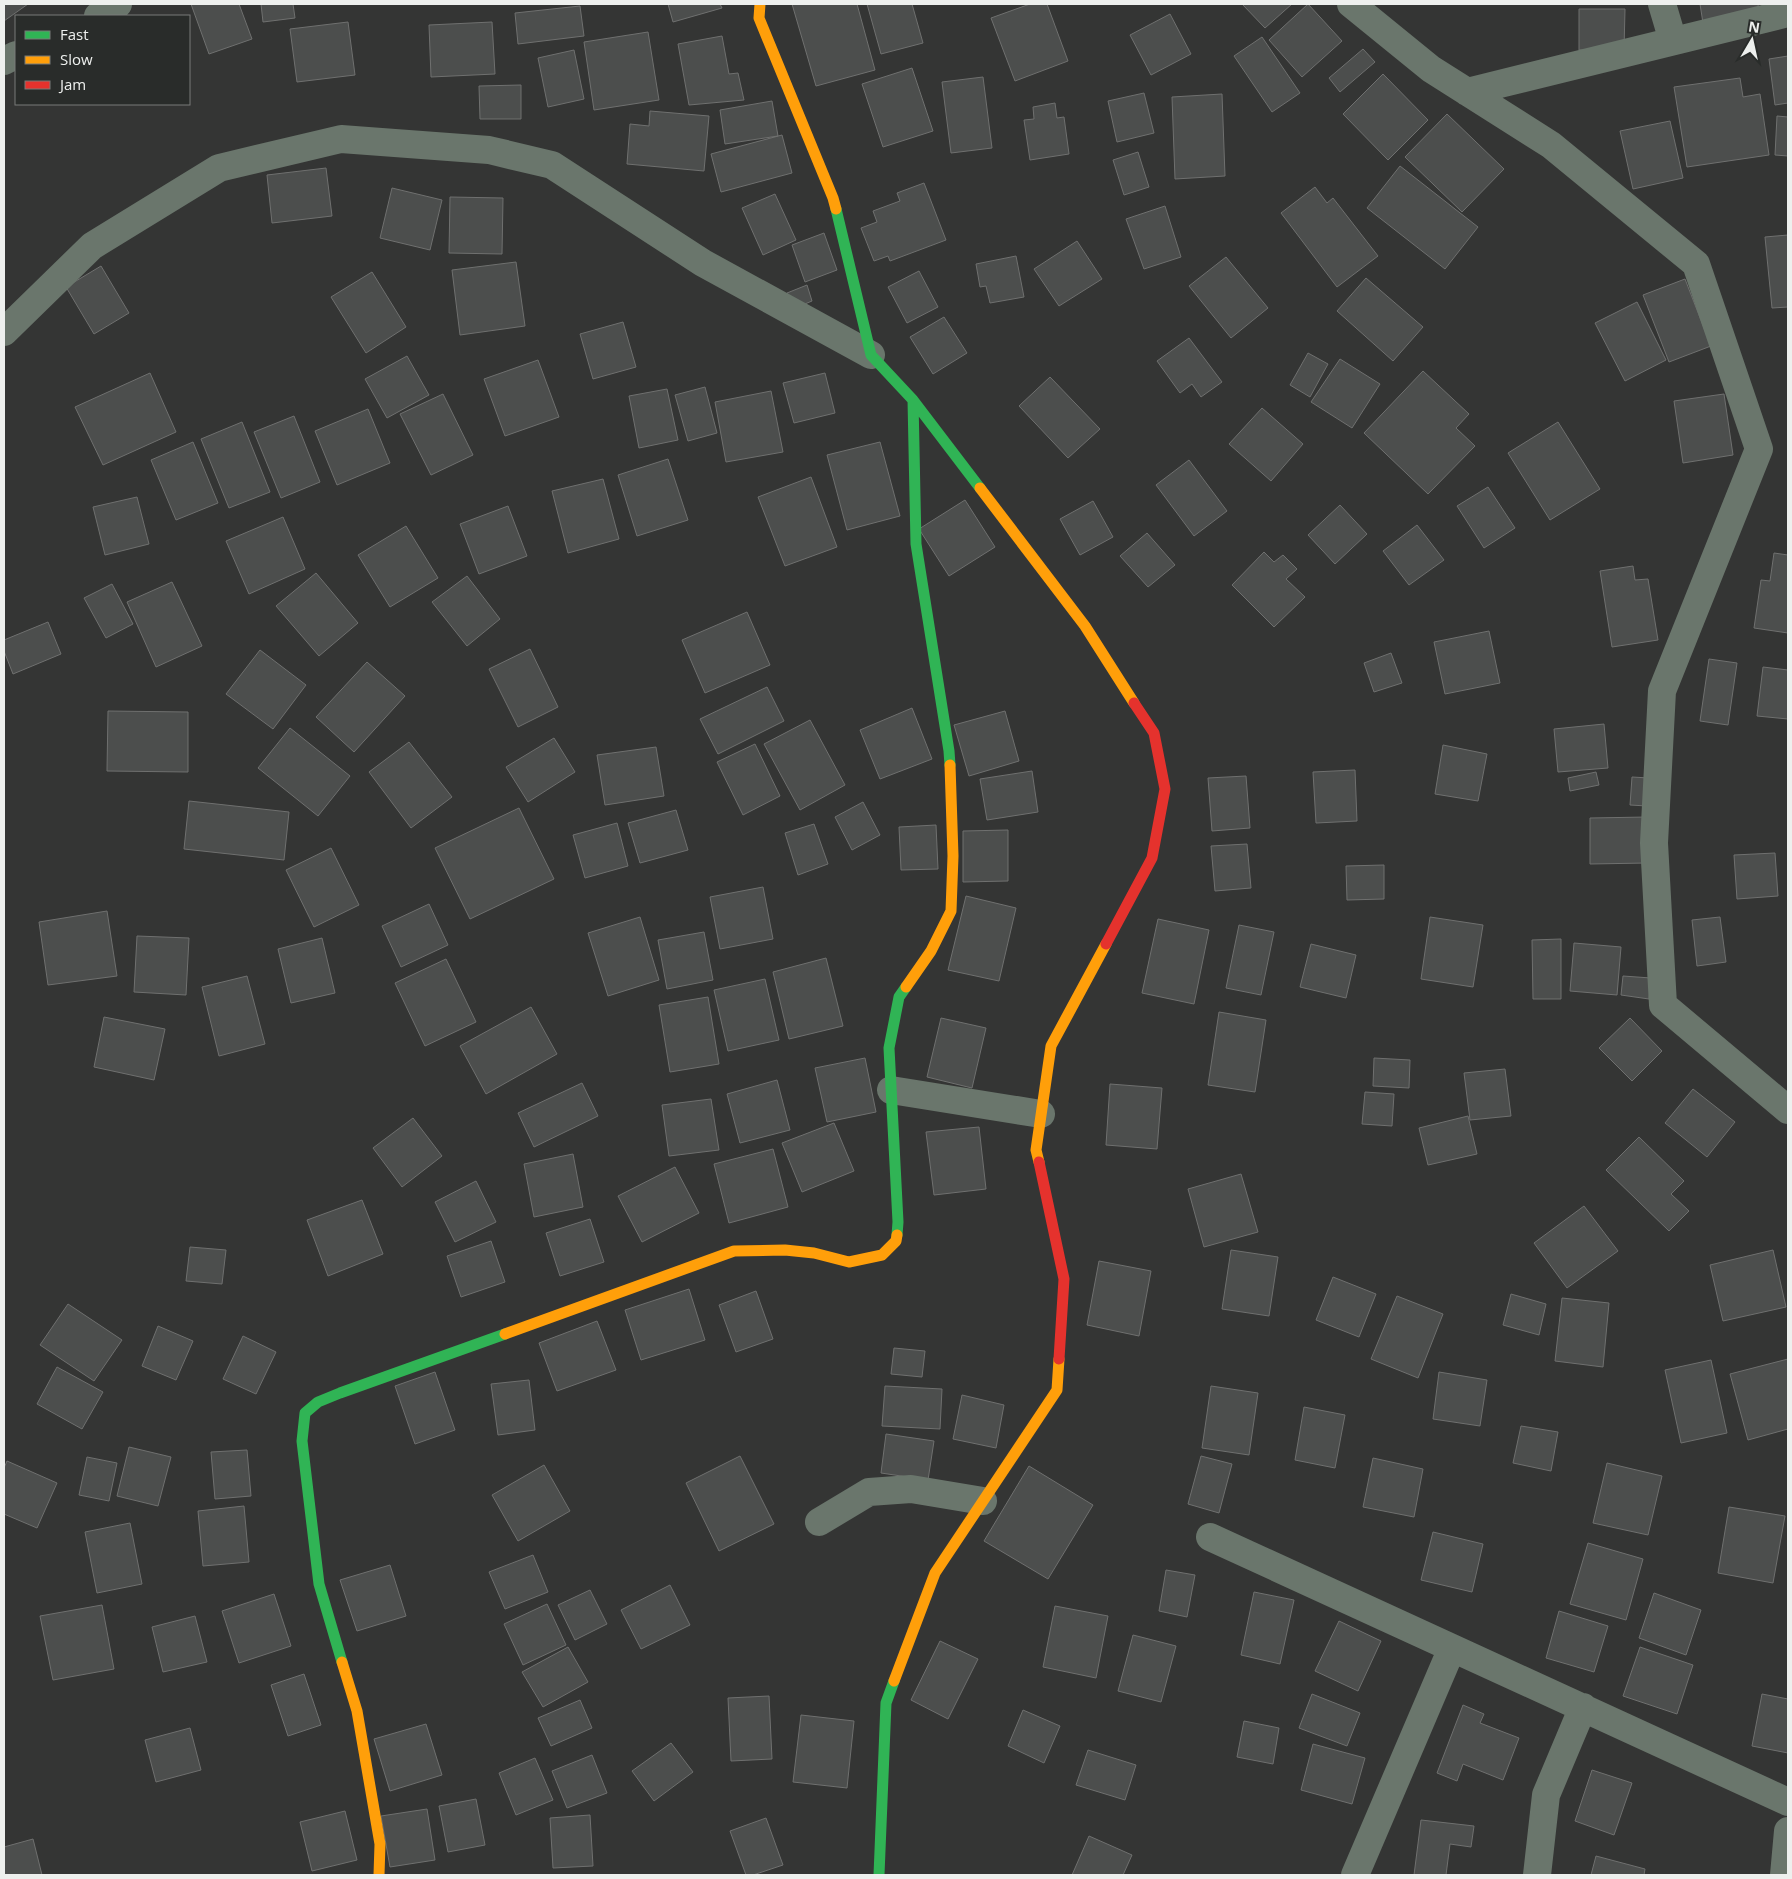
<svg xmlns="http://www.w3.org/2000/svg" width="1792" height="1879" font-family="'Open Sans',sans-serif">
  <rect width="100%" height="100%" fill="#343534"/>
  <path fill="#4c4e4d" stroke="#6f706f" d="M4,4H28L4,21Z
    M191,4H239L252,39L209,54Z
    M261,4H295H293L295,18L263,22Z
    M668,4H720L722,8L673,22Z
    M792,4H857L875,70L816,86Z
    M867,4H912L923,43L881,54Z
    M1030,4H1047L1068,61L1015,81L991,18Z
    M1242,4H1292L1265,28Z
    M1308,4L1342,41L1302,77L1269,40Z
    M1700,4H1758L1759,15L1703,23Z
    M580,6L584,36L518,44L515,13Z
    M1579,9H1625L1624,50H1579Z
    M1170,14L1191,54L1151,75L1130,35Z
    M348,22L355,75L297,82L290,29Z
    M492,22L495,74L431,77L429,25Z
    M648,32L659,100L594,110L584,42Z
    M722,36L729,74L738,73L744,100L689,105L678,44Z
    M1262,37L1300,93L1272,112L1234,56Z
    M1363,49L1375,62L1340,92L1329,78Z
    M574,50L584,99L548,107L538,58Z
    M1788,56V103L1775,105L1769,59Z
    M912,68L933,131L883,147L862,84Z
    M1383,74L1428,120L1388,160L1343,114Z
    M983,77L992,148L951,153L942,82Z
    M1740,78L1743,97L1760,94L1769,155L1687,167L1674,87Z
    M521,85V119H480L479,86Z
    M1144,93L1154,133L1117,142L1108,101Z
    M1222,94L1225,176L1175,179L1172,97Z
    M772,101L778,136L725,144L720,110Z
    M1055,103L1057,118L1064,117L1069,154L1030,160L1024,120L1034,119L1033,107Z
    M650,111L709,116L704,171L627,164L630,124L649,126Z
    M1447,114L1504,169L1462,212L1405,157Z
    M1777,116L1788,117V156L1775,155Z
    M1670,121L1683,178L1633,189L1620,131Z
    M782,135L792,173L721,192L711,154Z
    M1138,152L1149,187L1124,195L1113,160Z
    M1400,166L1478,227L1445,269L1367,208Z
    M326,168L332,216L272,223L267,175Z
    M924,183L946,240L890,261L888,256L874,261L861,228L877,222L873,211L900,201L897,193Z
    M1315,187L1327,203L1333,198L1378,256L1337,287L1281,213Z
    M392,188L442,200L430,250L380,238Z
    M775,194L796,240L763,255L742,208Z
    M450,197L503,198L502,254L449,253Z
    M1165,206L1181,257L1144,269L1126,219Z
    M824,233L837,270L805,282L792,245Z
    M1788,235V307L1772,308L1765,237Z
    M1077,241L1102,279L1059,306L1034,269Z
    M1016,256L1024,297L990,303L986,286L980,287L976,264Z
    M1226,257L1268,308L1231,338L1189,286Z
    M516,262L525,326L460,335L452,270Z
    M101,266L129,313L94,334L66,287Z
    M919,271L938,307L907,323L888,287Z
    M372,272L406,327L366,353L331,297Z
    M1366,278L1423,327L1393,361L1337,311Z
    M1685,279L1711,346L1669,362L1643,295Z
    M807,285L812,301L793,309L787,293Z
    M1637,302L1666,360L1625,381L1595,323Z
    M944,317L967,353L933,374L910,337Z
    M623,322L636,367L593,379L580,334Z
    M1189,338L1222,382L1201,397L1192,384L1180,393L1157,361Z
    M1308,353L1328,364L1310,397L1290,385Z
    M407,356L429,395L387,418L365,379Z
    M1340,359L1380,384L1352,428L1311,402Z
    M538,360L559,417L505,436L484,379Z
    M1423,371L1469,414L1456,428L1475,446L1428,494L1364,433Z
    M150,373L176,432L103,465L75,407Z
    M825,373L835,413L794,423L783,383Z
    M1050,377L1100,429L1068,458L1019,406Z
    M705,387L717,433L688,441L675,395Z
    M667,389L678,440L639,448L629,396Z
    M771,391L783,452L726,462L715,402Z
    M443,394L473,455L431,475L400,414Z
    M1724,394L1733,455L1683,463L1674,401Z
    M1262,408L1303,444L1271,481L1229,444Z
    M368,409L390,463L337,485L315,431Z
    M294,416L320,482L281,498L254,432Z
    M242,422L270,492L229,508L201,439Z
    M1558,422L1600,489L1550,520L1508,453Z
    M193,442L218,503L176,520L151,460Z
    M880,442L900,516L847,530L827,455Z
    M668,459L688,520L637,536L618,475Z
    M1189,460L1227,511L1194,536L1156,485Z
    M811,477L837,547L785,566L758,497Z
    M603,479L619,539L568,553L552,491Z
    M1488,487L1515,528L1484,548L1457,506Z
    M137,497L149,544L105,555L93,507Z
    M965,500L995,547L949,576L919,529Z
    M1093,501L1113,537L1080,555L1060,519Z
    M1340,505L1367,534L1335,564L1308,535Z
    M508,506L527,556L479,574L460,524Z
    M283,517L305,569L249,594L226,541Z
    M1417,525L1444,560L1409,585L1383,551Z
    M406,526L438,578L390,607L358,555Z
    M1147,533L1175,565L1148,587L1120,556Z
    M1264,552L1274,562L1283,555L1297,569L1286,579L1305,597L1274,627L1232,585Z
    M1774,553L1788,555V633L1754,628L1761,580L1770,581Z
    M1633,566L1635,580L1648,579L1658,640L1612,647L1600,571Z
    M316,573L358,623L319,656L276,606Z
    M467,576L500,619L467,646L432,602Z
    M172,582L202,646L156,667L127,602Z
    M112,584L133,624L106,638L84,598Z
    M747,612L770,665L705,693L682,640Z
    M48,622L61,654L13,674L4,651V640Z
    M1489,631L1500,683L1445,694L1434,642Z
    M530,649L558,707L518,727L489,669Z
    M260,650L306,685L273,729L226,694Z
    M1391,653L1402,683L1374,692L1364,663Z
    M1709,659L1737,663L1728,725L1700,721Z
    M367,662L405,696L354,752L316,717Z
    M1763,667L1788,670V719L1757,716Z
    M767,687L784,721L718,754L700,719Z
    M912,708L932,759L880,779L860,730Z
    M108,711L188,712V772L107,771Z
    M1005,711L1019,761L969,776L954,725Z
    M810,720L845,785L800,810L764,744Z
    M1604,724L1608,768L1558,772L1554,729Z
    M290,728L350,776L318,816L258,768Z
    M554,738L575,772L528,802L506,767Z
    M409,742L452,797L411,828L369,772Z
    M755,744L780,796L743,815L717,762Z
    M1443,745L1487,754L1478,801L1435,794Z
    M656,747L664,796L605,805L597,755Z
    M1355,770L1357,821L1316,823L1313,772Z
    M1032,771L1038,812L987,820L980,779Z
    M1596,772L1599,785L1570,791L1568,778Z
    M1246,776L1250,828L1212,831L1208,778Z
    M1632,777L1649,778L1647,806L1630,805Z
    M189,801L289,812L284,860L184,849Z
    M863,802L880,835L852,850L835,817Z
    M519,808L554,879L470,919L435,848Z
    M676,810L688,850L640,863L628,823Z
    M1647,817V863L1590,864V818Z
    M617,823L628,866L585,878L573,835Z
    M814,824L828,864L798,875L785,833Z
    M936,825L938,869L901,870L899,827Z
    M1008,830V881L963,882V831Z
    M1247,844L1251,888L1215,891L1211,846Z
    M331,848L359,905L314,927L286,870Z
    M1775,853L1778,896L1737,899L1734,855Z
    M1384,865V899L1347,900L1346,866Z
    M763,887L773,939L720,949L710,897Z
    M966,896L1016,908L999,981L948,970Z
    M429,904L448,945L401,967L382,926Z
    M107,911L117,976L48,985L39,922Z
    M640,917L659,980L608,996L588,933Z
    M1430,917L1483,925L1473,987L1421,979Z
    M1720,917L1726,962L1697,966L1692,920Z
    M1158,919L1209,930L1194,1004L1142,993Z
    M1239,925L1274,932L1261,995L1226,988Z
    M704,932L713,980L667,989L658,940Z
    M137,936L189,938L186,995L134,992Z
    M322,938L335,993L291,1003L278,949Z
    M1561,939V999H1533L1532,940Z
    M1574,943L1621,947L1617,995L1570,991Z
    M1311,944L1356,955L1346,998L1300,987Z
    M826,958L843,1026L789,1039L773,972Z
    M446,959L476,1022L425,1046L395,983Z
    M247,976L265,1044L219,1056L202,987Z
    M1623,976L1651,978L1649,999L1621,995Z
    M765,979L779,1040L728,1051L714,990Z
    M708,997L719,1064L670,1072L659,1005Z
    M531,1007L557,1054L486,1094L460,1046Z
    M1219,1012L1266,1020L1255,1092L1208,1085Z
    M104,1017L165,1029L154,1080L94,1067Z
    M941,1018L986,1028L972,1088L927,1077Z
    M1630,1018L1662,1051L1632,1081L1599,1048Z
    M865,1058L876,1112L827,1122L815,1068Z
    M1374,1058L1410,1060L1409,1088L1373,1086Z
    M1505,1069L1511,1116L1470,1120L1464,1073Z
    M777,1080L790,1130L740,1143L727,1094Z
    M582,1083L598,1116L534,1147L518,1113Z
    M1110,1084L1162,1088L1157,1149L1106,1145Z
    M1693,1089L1735,1122L1707,1157L1665,1123Z
    M1365,1092L1394,1094L1392,1126L1362,1124Z
    M711,1099L719,1150L669,1156L662,1105Z
    M1468,1116L1477,1154L1428,1165L1419,1128Z
    M413,1118L442,1156L402,1187L373,1148Z
    M834,1123L854,1171L802,1192L782,1143Z
    M979,1127L986,1189L934,1195L926,1132Z
    M1639,1137L1684,1181L1671,1194L1689,1211L1669,1231L1606,1170Z
    M773,1149L788,1207L729,1223L714,1164Z
    M573,1154L583,1207L534,1217L524,1164Z
    M675,1167L699,1213L642,1242L618,1196Z
    M1241,1174L1258,1232L1204,1247L1188,1189Z
    M476,1181L496,1222L455,1242L435,1202Z
    M362,1200L383,1254L328,1276L307,1220Z
    M1584,1206L1618,1251L1567,1288L1534,1243Z
    M590,1219L604,1262L560,1276L546,1233Z
    M491,1241L505,1282L461,1297L447,1256Z
    M190,1247L226,1250L222,1284L186,1281Z
    M1231,1250L1278,1257L1269,1316L1222,1309Z
    M1773,1250L1786,1307L1723,1321L1710,1265Z
    M1099,1261L1151,1271L1139,1336L1087,1325Z
    M1333,1277L1376,1294L1359,1337L1316,1320Z
    M689,1289L705,1340L641,1360L625,1310Z
    M756,1291L773,1339L736,1352L719,1305Z
    M1511,1294L1546,1304L1539,1335L1503,1325Z
    M1397,1296L1443,1314L1418,1378L1371,1359Z
    M1562,1298L1609,1303L1603,1367L1555,1361Z
    M68,1304L122,1340L94,1381L40,1345Z
    M597,1321L616,1370L557,1391L539,1343Z
    M158,1326L193,1341L176,1380L142,1366Z
    M243,1336L276,1352L256,1394L223,1379Z
    M894,1348L925,1351L922,1377L891,1374Z
    M1788,1359V1429L1748,1440L1730,1374Z
    M1711,1360L1727,1433L1681,1443L1665,1370Z
    M57,1367L103,1392L82,1429L37,1404Z
    M435,1372L455,1430L415,1444L395,1386Z
    M1439,1372L1487,1380L1480,1426L1433,1419Z
    M529,1380L535,1430L498,1435L491,1384Z
    M885,1386L942,1389L940,1429L882,1426Z
    M1211,1386L1258,1393L1249,1455L1202,1448Z
    M962,1395L1004,1405L996,1448L953,1439Z
    M1304,1407L1345,1415L1335,1468L1295,1460Z
    M1521,1426L1558,1432L1551,1471L1513,1463Z
    M886,1434L934,1441L928,1480L881,1473Z
    M129,1447L171,1457L158,1506L117,1496Z
    M247,1450L251,1496L215,1499L211,1452Z
    M740,1456L774,1524L719,1551L686,1483Z
    M1201,1456L1232,1464L1219,1513L1188,1504Z
    M87,1457L117,1463L109,1501L79,1495Z
    M1373,1458L1423,1469L1414,1517L1363,1507Z
    M7,1461L57,1483L37,1528L4,1514V1468Z
    M1607,1463L1662,1476L1648,1535L1593,1523Z
    M544,1465L570,1511L518,1541L492,1495Z
    M1029,1466L1093,1505L1048,1579L984,1541Z
    M244,1506L249,1562L203,1566L198,1511Z
    M1729,1507L1785,1516L1773,1583L1718,1573Z
    M130,1523L142,1584L97,1593L85,1532Z
    M1433,1532L1483,1544L1472,1592L1421,1580Z
    M1588,1543L1643,1559L1626,1620L1570,1604Z
    M533,1555L548,1592L505,1609L489,1572Z
    M390,1565L406,1616L357,1631L340,1580Z
    M1166,1570L1195,1575L1187,1617L1159,1611Z
    M670,1585L690,1625L641,1649L621,1610Z
    M590,1590L607,1624L575,1640L558,1605Z
    M1254,1592L1294,1600L1280,1664L1241,1655Z
    M1654,1593L1701,1610L1686,1655L1639,1638Z
    M274,1594L291,1646L239,1663L222,1611Z
    M547,1604L566,1645L523,1665L504,1624Z
    M102,1605L114,1669L53,1680L40,1616Z
    M1055,1606L1108,1616L1096,1678L1043,1667Z
    M1559,1611L1608,1626L1594,1672L1546,1658Z
    M195,1616L207,1662L163,1672L152,1627Z
    M1339,1621L1381,1641L1358,1691L1315,1671Z
    M1133,1635L1176,1646L1161,1702L1118,1691Z
    M940,1641L978,1659L948,1719L911,1700Z
    M568,1647L588,1682L543,1707L522,1672Z
    M1640,1647L1693,1665L1677,1714L1623,1696Z
    M304,1674L321,1725L288,1736L271,1685Z
    M1312,1694L1360,1713L1347,1746L1299,1728Z
    M1762,1694L1788,1699V1753L1752,1746Z
    M769,1696L772,1759L731,1761L728,1698Z
    M580,1700L592,1728L551,1746L538,1718Z
    M1463,1705L1484,1714L1480,1723L1519,1738L1503,1780L1463,1764L1457,1781L1437,1773Z
    M1023,1710L1060,1726L1044,1763L1008,1746Z
    M801,1715L854,1721L847,1788L793,1782Z
    M1244,1721L1279,1728L1273,1764L1237,1757Z
    M426,1724L442,1775L390,1791L374,1739Z
    M190,1728L201,1770L156,1782L145,1740Z
    M671,1743L693,1772L654,1801L632,1771Z
    M1313,1744L1365,1758L1352,1804L1301,1790Z
    M1088,1750L1136,1765L1125,1800L1076,1785Z
    M592,1755L607,1793L567,1808L552,1771Z
    M535,1758L553,1800L516,1815L499,1773Z
    M1592,1770L1632,1783L1614,1835L1575,1821Z
    M476,1799L485,1845L448,1852L439,1806Z
    M427,1809L435,1860L390,1867L381,1816Z
    M345,1811L357,1860L312,1871L300,1822Z
    M590,1815L593,1866L553,1868L550,1818Z
    M766,1818L783,1865L753,1875H746L730,1831Z
    M1421,1820L1474,1826L1471,1847L1450,1844L1446,1875H1414Z
    M1089,1836L1132,1855L1123,1875H1072Z
    M33,1839L42,1875H4V1847Z
    M1596,1856L1645,1869L1644,1875H1591Z"/>
  <g fill="none" stroke-linecap="round" stroke-linejoin="round">
    <path stroke="#6a766c" stroke-width="28" d="M1351,4L1431,69L1551,145L1696,264L1759,449L1662,691L1654,843L1663,1005L1788,1110
      M1662,4L1673,41
      M98,16L118,4
      M4,61L16,55
      M1467,92L1788,13
      M4,332L92,246L219,168L341,139L489,150L552,165L703,263L871,355
      M891,1090L1041,1114
      M819,1522L869,1492L911,1489L983,1501
      M1210,1537L1788,1802
      M1355,1875L1452,1648
      M1537,1875L1546,1795L1583,1707
      M1784,1875L1788,1831"/>
    <path stroke="#30b455" stroke-width="11" d="M836,209L871,355L913,400L980,488
      M913,400L916,544L949,751L950,765
      M897,1235L898,1222L889,1048L899,997L906,987
      M342,1662L319,1584L302,1441L305,1413L318,1402L340,1393L505,1334
      M879,1875L886,1703L894,1681"/>
    <path stroke="#ff9f0a" stroke-width="11" d="M760,4L759,18L833,198L836,209
      M980,488L1085,626L1134,703
      M906,987L931,951L951,911L953,856L950,765
      M1039,1162L1036,1150L1051,1046L1106,944
      M505,1334L734,1251L785,1250L814,1253L849,1262L882,1255L896,1241L897,1235
      M342,1662L357,1711L380,1844L379,1875
      M894,1681L935,1573L1057,1390L1059,1359"/>
    <path stroke="#e5322d" stroke-width="11" d="M1106,944L1152,858L1165,789L1154,733L1134,703
      M1039,1162L1064,1279L1059,1359"/>
  </g>
  <rect width="1792" height="1879" fill="none" stroke="#eef0ee" stroke-width="10"/>
  <rect x="15" y="15" width="175" height="90" fill="#292c2a" stroke="#787a78"/>
  <rect x="25" y="31" width="25" height="8" fill="#30b455" stroke="#787a78"/>
  <text x="60" y="40" font-size="15" fill="#eef0ee">Fast</text>
  <rect x="25" y="56" width="25" height="8" fill="#ff9f0a" stroke="#787a78"/>
  <text x="60" y="65" font-size="15" fill="#eef0ee">Slow</text>
  <rect x="25" y="81" width="25" height="8" fill="#e5322d" stroke="#787a78"/>
  <text x="60" y="90" font-size="15" fill="#eef0ee">Jam</text>
  <g transform="translate(1752 40) rotate(9)" stroke="#292c2a" stroke-width="4" paint-order="stroke">
  <path d="M0-4L9 19L0 12L-9 19Z" fill="#eef0ee"/>
  <text y="-8" font-size="14" font-weight="bold" text-anchor="middle" fill="#eef0ee">N</text>
  </g>
</svg>
